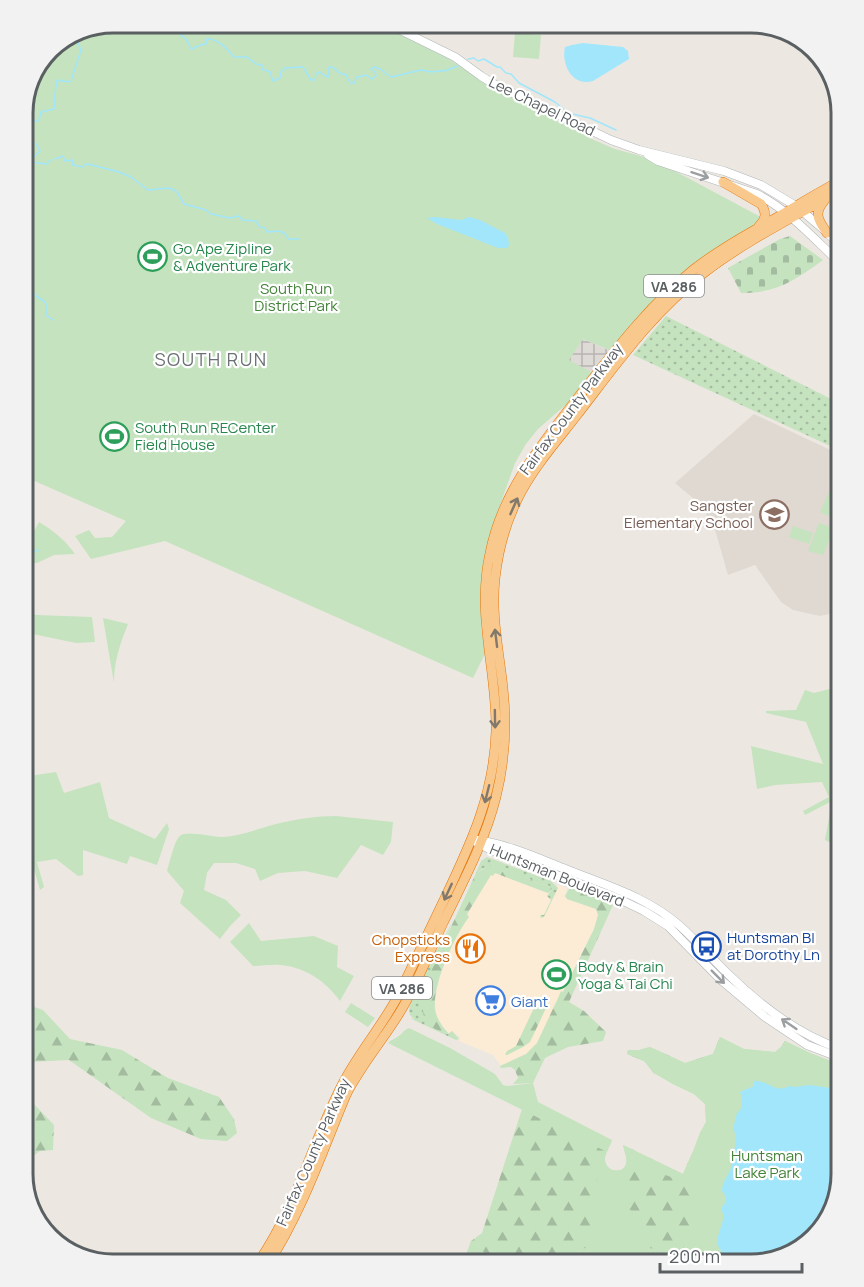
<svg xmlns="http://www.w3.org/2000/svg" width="864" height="1287" font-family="Manrope,sans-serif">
  <defs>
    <pattern id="industrial-grid" width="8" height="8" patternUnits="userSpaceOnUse" patternTransform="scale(1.5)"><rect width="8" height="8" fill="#dedad6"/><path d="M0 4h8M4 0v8" fill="none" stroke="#b7b4b1"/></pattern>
    <pattern id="grass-dots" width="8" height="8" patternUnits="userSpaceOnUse" patternTransform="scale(1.5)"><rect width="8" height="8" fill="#c5e3be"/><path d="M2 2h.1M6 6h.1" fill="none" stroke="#a3bb9e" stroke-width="1.8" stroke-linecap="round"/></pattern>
    <pattern id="forest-firs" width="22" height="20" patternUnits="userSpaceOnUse" patternTransform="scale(1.5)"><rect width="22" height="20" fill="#c5e3be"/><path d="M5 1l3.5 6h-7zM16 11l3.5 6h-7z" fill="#a3bb9e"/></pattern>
    <pattern id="cemetery-stones" width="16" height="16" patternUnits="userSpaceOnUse" patternTransform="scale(1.5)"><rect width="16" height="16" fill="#c5e3be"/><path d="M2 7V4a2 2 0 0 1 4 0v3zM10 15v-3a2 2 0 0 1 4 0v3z" fill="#a3bb9e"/></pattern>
  </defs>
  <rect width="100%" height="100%" fill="#ece8e1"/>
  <path fill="#fcecd6" d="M495,873L547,893L559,885L567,888L565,896L567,899L596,909L598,915L594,929L537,1043L526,1054L501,1066L493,1055L459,1041L460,1037L452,1031L449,1034L439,1021L436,1014L435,1003L437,988L441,974L449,953L462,925L467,920V915L491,874Z"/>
  <path fill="url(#industrial-grid)" d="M583,339L611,351L593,373L568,360Z"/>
  <path fill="#dfd9d2" d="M754,414L841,455V608L834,613L820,616L793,610L781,602L755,565L728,575L716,533L709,518L694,499L675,483Z"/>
  <path fill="url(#grass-dots)" d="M666,316L841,404V451L633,355Z
    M487,857L551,881L558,888L544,917L541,918L540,915H544L551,900L547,896L551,890L548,885L539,884L526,877L484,868L476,873L481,861Z
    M453,921L427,980L424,1010L426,1023L448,1034L452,1031L459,1039L456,1040L416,1021L457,1042L412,1019L411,1018L414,1019C409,1015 408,1011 410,1005L431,961Z"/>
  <path fill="url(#forest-firs)" d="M495,864L519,873L539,884L548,885L552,888L548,893L495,873L493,876L491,875L467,914L469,917C454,937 432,984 435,1010C437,1019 442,1027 449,1034C441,1031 425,1027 424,1018C423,1012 424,1010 420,1004L426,981L476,873L489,866Z
    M569,889H574L613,905L569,1002L584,1011L606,1032L603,1041L568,1047L545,1058L533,1083L513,1084L518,1078L515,1070L511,1067L501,1068L500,1066L526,1054L537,1043L558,998L561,991L563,992L594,929L598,915L596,909L567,899L565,896Z
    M542,1002L546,1003L547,1006L530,1042L523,1047L507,1055H505L507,1051L516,1046L533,1010Z
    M23,1003L43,1010L70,1039L122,1050L168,1078L219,1097L234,1119L237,1133L227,1141L201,1139L151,1118L69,1060L28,1062L31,1101L54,1125L53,1150L40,1151L29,1159L27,1192L23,1174Z
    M720,1037L744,1049L775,1052L781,1047L785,1041L810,1053L841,1065L717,1245L613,1264H463L471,1241L482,1233L522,1109L607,1151C601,1163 609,1173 621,1170C631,1163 624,1154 623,1145L683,1174L694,1149L700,1133L706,1122L705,1104L694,1094L673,1084L654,1073L644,1061L627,1054L628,1050H639L650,1047L685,1063L713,1054Z"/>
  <path fill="url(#cemetery-stones)" d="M790,236L823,260C794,281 777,293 741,293L728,268L780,239Z"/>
  <path fill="#c5e3be" d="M113,23H380L401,34L440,53L488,85L528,104L594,140L615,149L648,158L686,177L781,228L712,270L660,307L617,353L583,339L569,360L593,373L569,402L538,429L526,444L515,463L494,522L487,549L482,585L481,626L485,654L473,678L165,541L91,559L75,536L89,530L95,538L112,537L126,521L23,476V107L49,49Z
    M515,33L541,35L539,59L513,57Z
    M836,476L841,478V521L820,512Z
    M39,522C54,531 65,540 75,554L54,555L37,563L24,564L23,571V540L28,542Z
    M819,523L834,528L823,555L808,551Z
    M793,526L813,533L809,544L789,537Z
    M23,609L36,615L92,617L95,642L76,643L23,632Z
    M103,618L128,624C120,644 114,661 114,683Z
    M834,688L837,701L841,700V703L838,705L841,718V848L825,840L832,801L805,815L803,811L829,797L822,782L775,785L757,789L751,746L823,764L806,722L766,713V711L796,710L805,690L814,693Z
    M56,772L64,793L100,782L109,818L155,839L167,823L169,829L157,865L130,856L127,864L83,850V875L78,876L56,859L37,862L44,887L40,890L32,862L23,863V777Z
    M336,816L393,822L391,842L383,855L361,845L337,878L305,871L278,873L260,881L255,869L236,863H214L207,873L204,890L226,900L241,915L230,926L220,939L180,903L184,891L167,871C170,862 174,841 180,836C186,830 212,837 221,837C241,836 257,829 276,824C296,819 316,816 336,816Z
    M249,923L261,941L314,936L338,946L337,967L354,976L340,1001C325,981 307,968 281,965C272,964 262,966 253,966L230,942Z
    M351,1003L375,1018L368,1027L345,1012Z
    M409,1028L450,1048L495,1074L503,1085L507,1086L533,1083L538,1102L612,1140C610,1149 599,1160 609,1168C613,1172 618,1171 623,1169L626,1175L627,1209L632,1211L634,1228L647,1247L663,1252L687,1247L683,1242L696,1207L698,1195L694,1188L684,1187C672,1173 654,1172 637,1171L630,1159H629L623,1145L683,1174L694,1149L700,1133L706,1122L705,1104L694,1094L673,1084L654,1073L644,1061L627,1054L628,1050H639L650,1047L685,1063L713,1054L720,1037L744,1049L775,1052L781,1047L785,1041L810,1053L841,1065V1175L829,1220L796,1253L752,1264H556L594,1243C588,1208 595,1184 605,1151L388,1043C392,1039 393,1040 397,1037C402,1035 403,1030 409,1028Z
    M471,1241L497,1264H463Z"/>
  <path fill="#a2e6fc" d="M583,43L623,47L628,51L629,59L593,81C572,87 561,64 565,47L572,45Z
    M435,217L461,220L469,217L480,220L505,233L508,237L509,245L507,248H498L437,224L427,218Z
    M754,1081C769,1080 775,1094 789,1086L795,1087L809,1085L838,1089L841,1093V1175L829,1220L796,1253L752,1264H719C720,1257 724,1251 717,1245C717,1234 723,1225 724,1214L722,1212V1207L725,1203L726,1196L722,1191C722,1182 728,1176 731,1168C731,1167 732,1159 732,1158C734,1149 739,1138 733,1129L737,1113L741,1109L742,1097L740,1092L754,1086Z"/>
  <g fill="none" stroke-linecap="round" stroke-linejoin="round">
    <path stroke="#a2e6fc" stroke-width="1.5" d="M168,23L169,27C177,31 189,39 190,48L192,49L200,45L206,44L207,39C219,39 227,49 234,57H247L256,64L262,65V69L270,72L273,81L280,78L281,72L285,68L303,67L311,80H315L316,74L320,72L325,76L329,77V67C336,66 335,71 340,73C342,74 344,74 346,75L350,83H354L357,77L366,75L372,79L376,76L375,72L371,69L374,67L380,69L391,77L421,70L432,72L437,71H444L458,66
      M468,59L474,58L478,61L484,59L497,67H500L506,73L511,74L519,83L555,102L568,113L590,118L616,130
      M23,114L24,112L26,114V119L30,118L31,121
      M55,159L63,156L65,161L72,160L73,165L83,167L84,165L88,164L119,172L131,177L148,190L168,188L172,189L177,192L184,204L206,210L211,214L230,218L239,216L242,220L256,221L260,227L265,228L267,232C276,231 285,229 288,239H299
      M28,166L32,162L46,164L51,160
      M23,191L28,180L26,167L28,162L40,151L37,145L27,137V129L31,122L39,120L41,112L54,109C56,105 54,102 55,97C55,92 56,86 57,81L59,80L68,82L71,81L81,50L76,38
      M23,272V271
      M23,286V288L34,293L36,296L44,301L46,304V315L53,320
      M23,556L27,553L39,550"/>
    <defs>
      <path id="secondary" d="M386,23L455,57L481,76L494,84L611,140L639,150L724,171L761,185L796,206L822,228L841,246
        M648,155L658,161L757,194C790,211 814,239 841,264
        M477,840C506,844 535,857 563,868C604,885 646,896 680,926C697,941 712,959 729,975C761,1006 798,1035 841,1049
        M476,842L491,850L617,898L644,911L668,926L721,980L765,1017L807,1045L841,1058"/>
      <path id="highway" d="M723,182L761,204C767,213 766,219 759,226
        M824,201C813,214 819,221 827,233
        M257,1264C295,1210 311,1146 341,1087C357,1054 382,1027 399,994C414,963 429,932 444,900C471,843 494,795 496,731C497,670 476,615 490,553C503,488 544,442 583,391C617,348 650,305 693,270C722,247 754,231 786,212C804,201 823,190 841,180
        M268,1264C302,1212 322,1152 346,1095C361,1065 383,1040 400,1012C417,984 429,953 443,923C463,882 485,841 496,797C505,761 507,724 503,688C499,651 491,616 495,579C498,551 505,525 517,500C532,469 556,442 577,415C618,362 652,313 705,272C747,240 796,216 841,190"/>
    </defs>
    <use href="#secondary" stroke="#b1b6b9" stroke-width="9"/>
    <use href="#highway" stroke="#e57509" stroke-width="10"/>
    <use href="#secondary" stroke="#fff" stroke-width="8"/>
    <use href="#highway" stroke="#f9c88c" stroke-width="9"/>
  </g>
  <defs><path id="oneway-shaft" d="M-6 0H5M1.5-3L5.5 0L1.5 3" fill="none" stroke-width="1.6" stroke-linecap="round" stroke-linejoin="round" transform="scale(1.5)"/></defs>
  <g stroke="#9c9fa1">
    <use href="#oneway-shaft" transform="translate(700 175) rotate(18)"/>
    <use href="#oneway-shaft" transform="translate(718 977) rotate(45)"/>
    <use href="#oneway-shaft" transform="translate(789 1024) rotate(-146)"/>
  </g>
  <g stroke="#82796c">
    <use href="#oneway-shaft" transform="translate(514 506) rotate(-66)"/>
    <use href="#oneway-shaft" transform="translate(496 638) rotate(-97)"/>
    <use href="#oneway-shaft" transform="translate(495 719) rotate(89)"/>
    <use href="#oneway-shaft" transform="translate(487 794) rotate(104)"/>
    <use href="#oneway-shaft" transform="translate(448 892) rotate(115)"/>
  </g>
  <defs>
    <symbol id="stadium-ring" viewBox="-11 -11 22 22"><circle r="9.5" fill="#fff" stroke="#2e9e5b" stroke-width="1.5"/><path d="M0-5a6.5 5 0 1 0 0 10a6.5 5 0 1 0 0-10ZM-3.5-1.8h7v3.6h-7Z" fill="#2e9e5b"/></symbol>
    <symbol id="school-ring" viewBox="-11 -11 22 22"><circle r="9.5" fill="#fff" stroke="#8d6e63" stroke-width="1.5"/><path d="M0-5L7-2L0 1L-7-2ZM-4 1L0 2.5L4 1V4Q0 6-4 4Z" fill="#8d6e63"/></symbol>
    <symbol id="bus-ring" viewBox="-11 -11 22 22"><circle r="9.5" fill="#fff" stroke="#1a4fb4" stroke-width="1.5"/><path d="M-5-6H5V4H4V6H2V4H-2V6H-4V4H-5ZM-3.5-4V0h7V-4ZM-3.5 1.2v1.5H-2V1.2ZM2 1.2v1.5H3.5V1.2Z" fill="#1a4fb4"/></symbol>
    <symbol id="restaurant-ring" viewBox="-11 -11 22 22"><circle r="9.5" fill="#fff" stroke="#e8710a" stroke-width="1.5"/><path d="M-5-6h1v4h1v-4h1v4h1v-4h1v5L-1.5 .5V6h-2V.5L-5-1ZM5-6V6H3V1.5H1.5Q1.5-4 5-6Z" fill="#e8710a"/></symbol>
    <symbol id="supermarket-ring" viewBox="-11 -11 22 22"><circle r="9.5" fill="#fff" stroke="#3f7fe0" stroke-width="1.5"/><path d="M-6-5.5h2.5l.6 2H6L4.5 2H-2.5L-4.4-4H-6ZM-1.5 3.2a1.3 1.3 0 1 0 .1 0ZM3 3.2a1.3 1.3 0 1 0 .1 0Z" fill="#3f7fe0"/></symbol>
  </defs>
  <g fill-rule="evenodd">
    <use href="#stadium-ring" x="136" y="240" width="33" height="33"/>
    <use href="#stadium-ring" x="98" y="420" width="33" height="33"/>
    <use href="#school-ring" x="758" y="498" width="33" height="33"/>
    <use href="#bus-ring" x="690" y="930" width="33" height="33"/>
    <use href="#restaurant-ring" x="454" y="932" width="33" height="33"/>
    <use href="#stadium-ring" x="540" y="958" width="33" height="33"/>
    <use href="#supermarket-ring" x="474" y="984" width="33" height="33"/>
  </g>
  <g text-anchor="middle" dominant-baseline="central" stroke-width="4.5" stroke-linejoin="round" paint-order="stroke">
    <g fill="#fff" stroke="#8c8f91" stroke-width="1.5">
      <rect x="644" y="275" width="60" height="22" rx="4.5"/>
      <rect x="372" y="977" width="60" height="22" rx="4.5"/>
    </g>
    <g font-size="14" font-weight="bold" fill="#5a5f62">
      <text x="674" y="286">VA 286</text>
      <text x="402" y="988">VA 286</text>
    </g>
    <g font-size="15" fill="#5a5f62" stroke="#fff">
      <text transform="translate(542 106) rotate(26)">Lee Chapel Road</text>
      <text transform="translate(571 409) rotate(-53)">Fairfax County Parkway</text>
      <text transform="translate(557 875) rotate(22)">Huntsman Boulevard</text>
      <text transform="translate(313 1152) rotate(-66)">Fairfax County Parkway</text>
    </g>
    <g font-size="15" fill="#27864d" stroke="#fff" text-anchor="start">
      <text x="173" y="248">Go Ape Zipline<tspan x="173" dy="17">&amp; Adventure Park</tspan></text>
      <text x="135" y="427">South Run RECenter<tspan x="135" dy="17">Field House</tspan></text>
      <text x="578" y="966">Body &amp; Brain<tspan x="578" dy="17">Yoga &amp; Tai Chi</tspan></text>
    </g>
    <g font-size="15" fill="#438338" stroke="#fff">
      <text x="296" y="288">South Run<tspan x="296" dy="17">District Park</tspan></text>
      <text x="767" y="1155">Huntsman<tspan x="767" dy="17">Lake Park</tspan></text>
    </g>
    <g font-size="15" fill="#785e54" stroke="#fff" text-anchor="end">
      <text x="753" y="505">Sangster<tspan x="753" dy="17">Elementary School</tspan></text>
    </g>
    <g font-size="15" fill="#164399" stroke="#fff" text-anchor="start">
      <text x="727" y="937">Huntsman Bl<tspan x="727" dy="17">at Dorothy Ln</tspan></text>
    </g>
    <g font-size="15" fill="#c56008" stroke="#fff" text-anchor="end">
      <text x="450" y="939">Chopsticks<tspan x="450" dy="17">Express</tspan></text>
    </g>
    <g font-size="15" fill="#366cbe" stroke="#fff" text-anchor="start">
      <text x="511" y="1001">Giant</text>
    </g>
    <g font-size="18" letter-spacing="1.5" fill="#6b7174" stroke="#fff">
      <text x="211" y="359">SOUTH RUN</text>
    </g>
  </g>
  <path d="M0 0H864V1287H0ZM113 33H751A80 80 0 0 1 831 113V1174A80 80 0 0 1 751 1254H113A80 80 0 0 1 33 1174V113A80 80 0 0 1 113 33Z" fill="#f2f2f2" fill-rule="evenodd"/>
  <path fill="none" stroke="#5a5f62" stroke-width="3" d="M113 33H751A80 80 0 0 1 831 113V1174A80 80 0 0 1 751 1254H113A80 80 0 0 1 33 1174V113A80 80 0 0 1 113 33Z"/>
  <path d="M660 1263v9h142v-9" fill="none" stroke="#5a5f62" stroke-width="3"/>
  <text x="669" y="1263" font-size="18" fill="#5a5f62" stroke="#ffffff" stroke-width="4.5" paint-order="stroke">200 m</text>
</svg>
